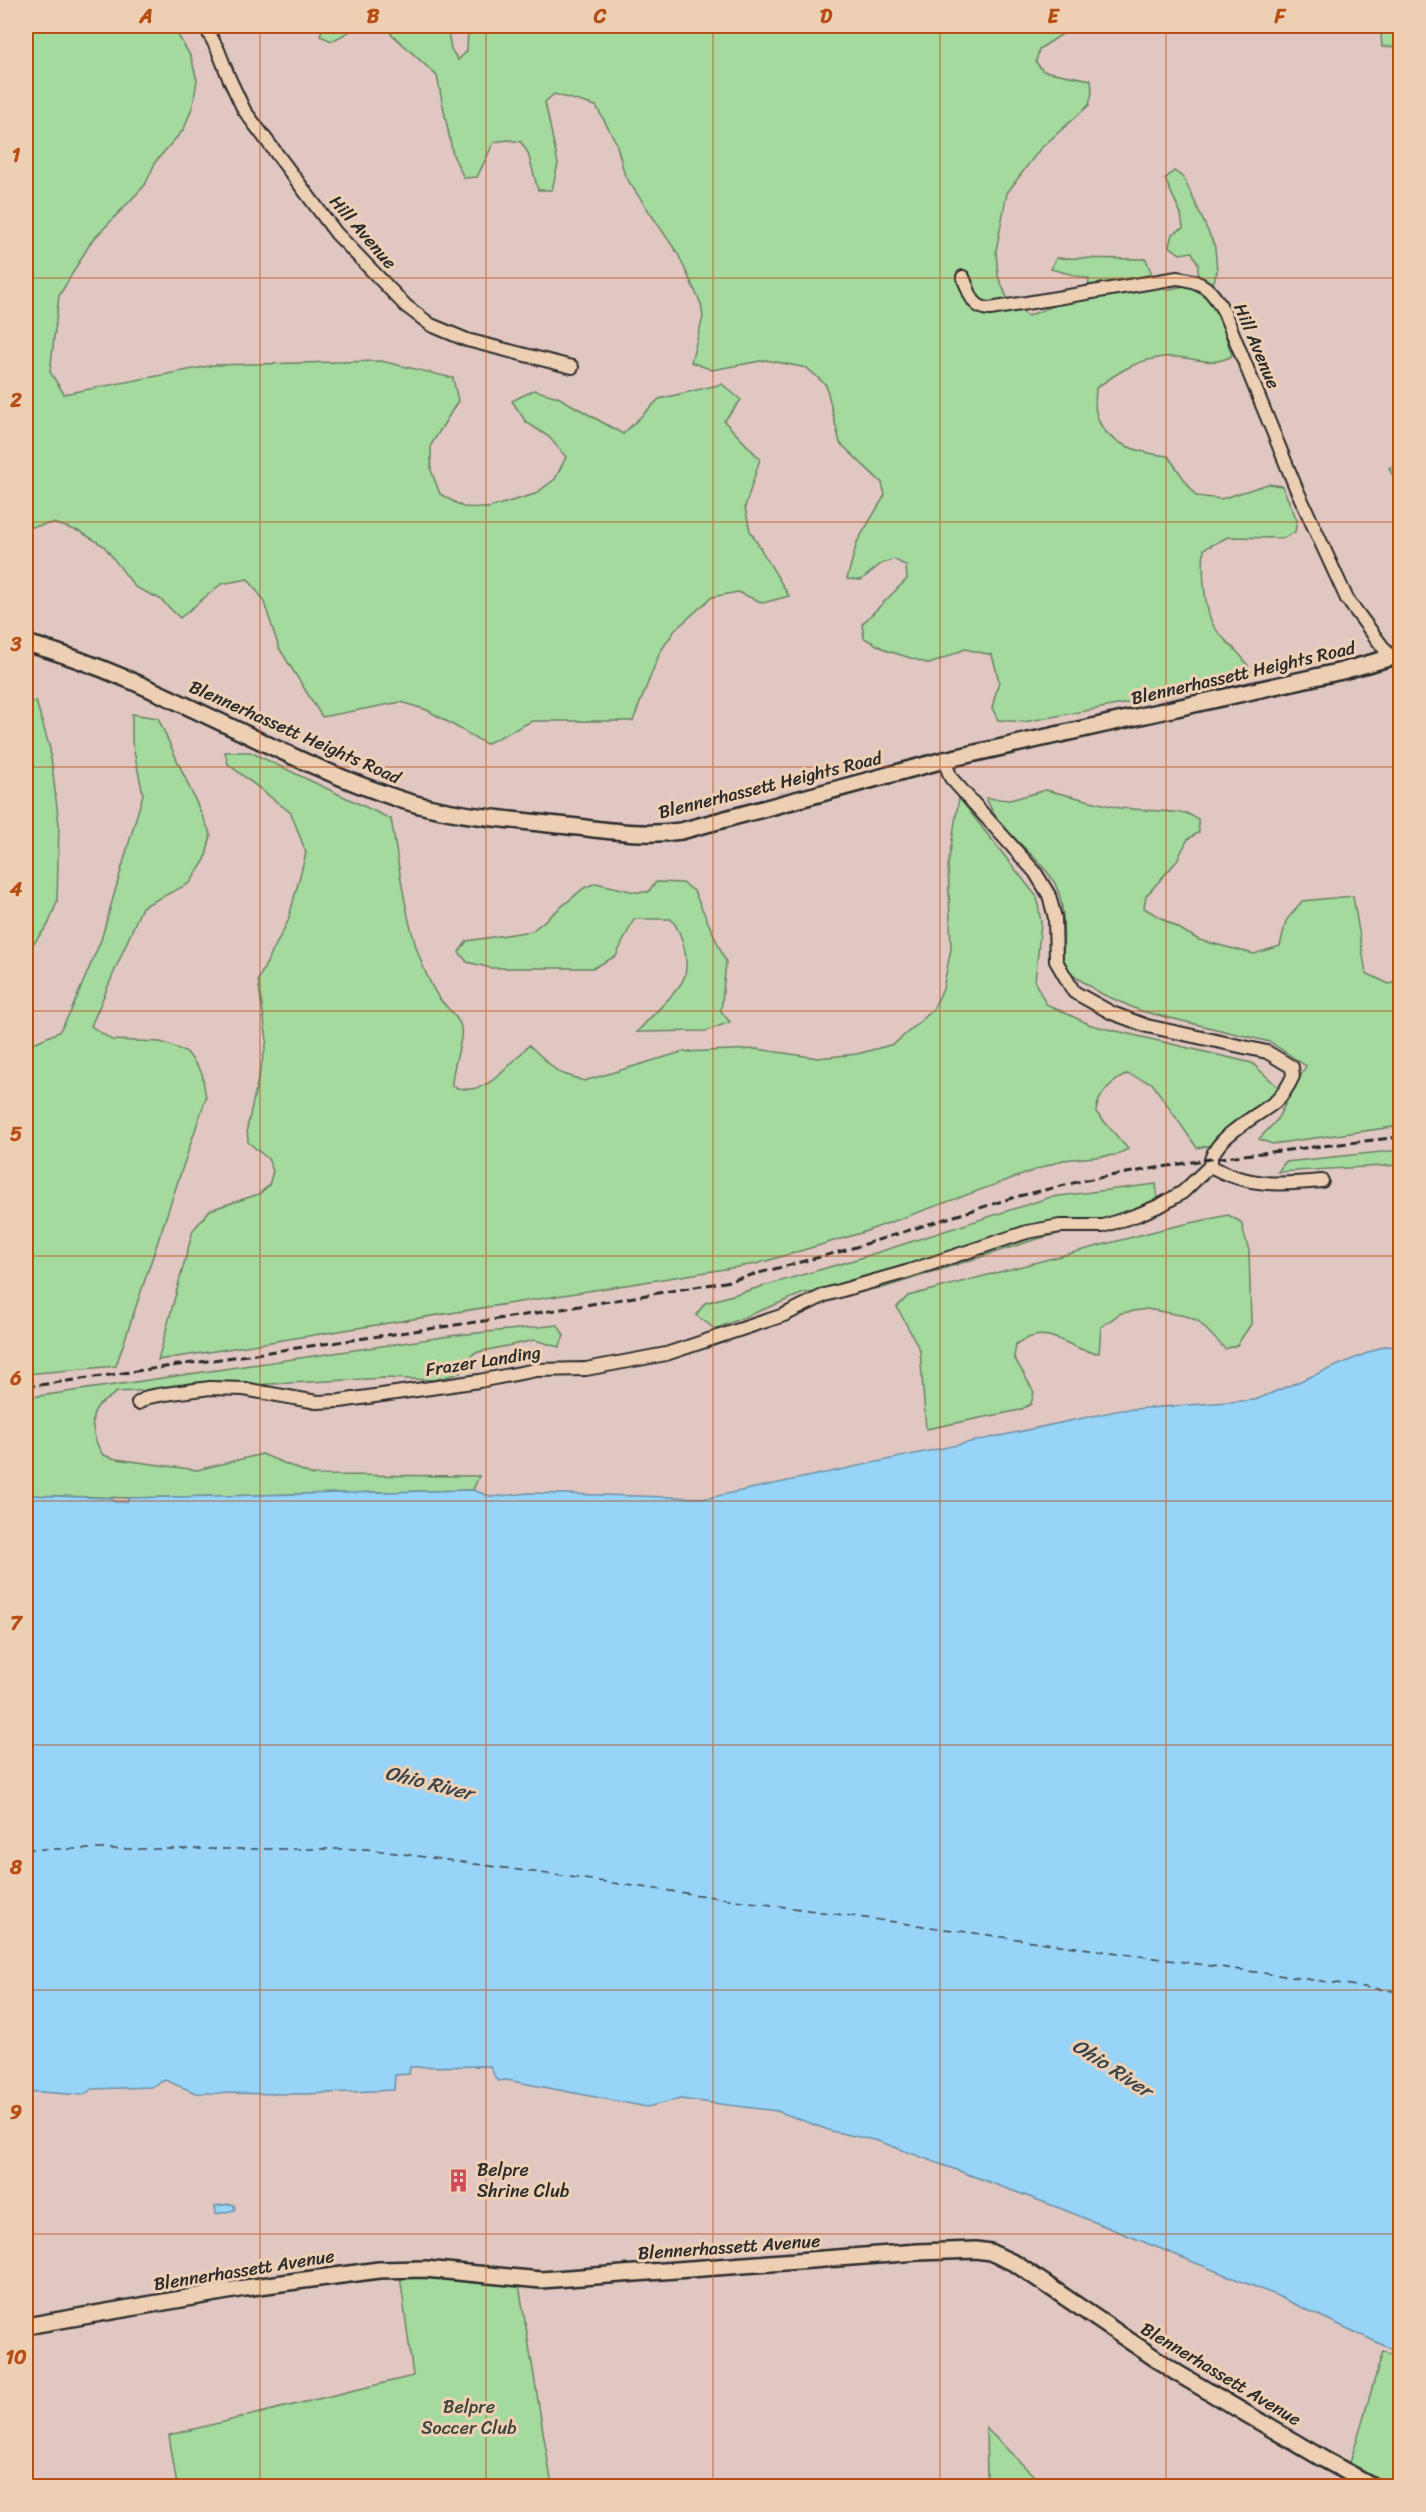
<svg xmlns="http://www.w3.org/2000/svg" width="1426" height="2512" font-family="Sriracha,sans-serif">
  <rect width="100%" height="100%" fill="#e1c7c2"/>
  <filter id="ink" filterUnits="userSpaceOnUse"><feTurbulence type="fractalNoise" baseFrequency=".0167" numOctaves="2"/><feDisplacementMap in="SourceGraphic" scale="12" xChannelSelector="R" yChannelSelector="G"/><feConvolveMatrix kernelMatrix="1 2 1 2 8 2 1 2 1" color-interpolation-filters="sRGB"/></filter>
  <g filter="url(#ink)">
    <path fill="#a4da9e" stroke="#688264" stroke-width="1.5" d="M26,26H167L178,35L191,57L197,80L193,105L184,129L156,161L145,185L91,242L59,296L50,372L64,394L214,365L381,361L453,378L458,401L431,445V470L440,494L463,507L488,508L535,494L555,479L566,457L549,437L526,422L512,401L534,390L558,397L623,434L659,399L722,384L741,400L724,421L760,459L745,507L750,531L789,596L763,603L738,592L712,597L675,630L660,652L633,721H532L486,744L427,710L401,702L322,717L279,648L263,599L248,579L221,584L180,618L160,599L135,587L104,546L81,532L53,523L26,528Z
      M323,26H374L356,28L332,41L320,36Z
      M383,26H447L451,49L458,60L467,51L468,26H1075L1039,49L1036,62L1043,71L1091,80L1092,93L1089,105L1040,149L1007,193L996,251L998,276L1008,300L1028,316L1088,292L1089,279L1051,269L1056,258L1146,259L1155,282L1165,290L1189,285L1198,277V264L1192,252L1180,254L1169,246L1172,234L1183,228L1181,214L1165,179L1174,171L1184,178L1215,247L1217,272L1211,290L1232,356C1208,369 1188,354 1163,357C1134,361 1119,372 1096,388C1096,396 1094,405 1096,412C1102,444 1141,453 1168,456L1196,496L1221,499L1268,484L1282,486L1297,520L1295,532L1284,538L1228,537L1204,549C1202,570 1204,604 1212,623C1220,640 1243,651 1252,674L1227,685L1024,722L998,720L992,708L999,681L992,655L965,649L930,664L888,651L864,638L862,624L907,579L906,566L894,559L881,564L861,580L847,579L857,542L885,495L882,483L840,443L826,385L807,368L766,360L712,370L691,362L703,317L701,304L678,254L625,176L616,142L596,106L554,94L545,102L558,164L552,190H538L528,153L521,142L508,140L494,142L477,177L464,178L453,155L437,76Z
      M1387,26H1400V46L1382,47L1381,35Z
      M1400,462V489L1389,468Z
      M36,701L50,749L59,824L57,902L48,925L26,953V704Z
      M132,714L158,718L211,835L205,860L190,883L142,907L91,1026L112,1040L161,1042L187,1052L202,1073L206,1098L116,1366L26,1374V1043L36,1042L59,1032L71,1011L101,940L143,794L132,742Z
      M225,752H250L391,819C401,875 407,945 437,995C443,1005 455,1013 460,1024C466,1037 451,1067 452,1086C485,1100 508,1066 529,1045L558,1072L584,1081L682,1052L757,1049L818,1058L857,1054L894,1044L932,1011L943,989L951,949L948,865L959,798L1037,897L1041,923L1035,982L1046,1004L1091,1025L1252,1063L1280,1089L1212,1145L1197,1148L1152,1083L1127,1074C1111,1082 1098,1093 1096,1112L1128,1149L1116,1155L1063,1160L861,1233L756,1264L158,1360L193,1230L210,1210L259,1194L269,1185L273,1171L268,1159L248,1142L247,1128L267,1040L258,980L288,921L306,853L291,813L228,764Z
      M1046,790L1119,808L1186,813L1198,819L1199,832L1188,839L1176,862L1146,896L1144,908L1199,940L1254,954L1280,946L1286,921L1302,901L1353,896L1366,973L1389,984L1400,981V1126L1272,1144L1259,1139L1276,1121L1306,1066L1270,1042L1141,1011L1102,994L1063,969C1063,941 1068,900 1051,877C1031,848 1000,833 986,798L1010,800Z
      M656,882L683,883L694,891L726,962L721,1011L730,1022L706,1031L637,1032C650,1017 672,998 682,982C692,965 682,932 671,919H634L616,956L594,968H491L467,962L459,952L467,941L532,931L584,888L596,883L635,892H648Z
      M1400,1150V1165L1278,1172L1285,1162Z
      M1156,1184L1159,1209L1034,1240L883,1288L804,1293L715,1329L696,1315L705,1303L857,1259L1051,1197Z
      M1228,1215L1241,1222L1249,1251L1251,1324L1237,1345L1225,1349L1198,1321L1186,1316L1147,1309L1121,1313L1101,1327L1099,1353C1065,1351 1053,1321 1016,1344L1014,1357L1034,1392L1031,1404L1020,1410L926,1429L920,1350L897,1307L908,1296L1163,1229Z
      M558,1325L564,1336L559,1347L535,1340L474,1353L460,1373L435,1380L385,1378L117,1392C112,1396 103,1401 98,1406C87,1419 95,1443 103,1455L116,1459L197,1470L262,1454L313,1475L479,1476L473,1490L129,1498L26,1495V1398L457,1335Z
      M425,2274L519,2285L552,2486H177L169,2435L413,2376L400,2275Z
      M1383,2351L1400,2360V2486H1349L1347,2473Z
      M986,2428L1042,2484V2486H981L987,2478Z"/>
    <path fill="#97d4f8" stroke="#6c90a6" stroke-width="1.5" d="M1384,1346L1400,1347V2353L1273,2294L1062,2209L878,2141L831,2131L777,2111L680,2099L647,2107L507,2080L497,2081L490,2066L410,2067L409,2074L395,2075L394,2090L306,2094L196,2093L165,2080L151,2087L92,2089L83,2095L26,2091V1495L111,1498L115,1502H127L129,1498L473,1490L492,1497L529,1493L708,1498L1121,1410L1255,1400Z
      M231,2204L234,2205L235,2210L216,2214L215,2206Z"/>
    <g fill="none" stroke-linecap="round" stroke-linejoin="round">
      <path stroke="#3b444a" stroke-width="1.5" stroke-dasharray="8 6" stroke-linecap="butt" d="M26,1849H367L1400,1992"/>
      <defs>
        <path id="minor" d="M205,26L218,50L229,78L244,110L336,233L406,306L431,325L467,340L572,367
          M963,277C970,292 971,308 990,309L1177,278C1204,281 1212,290 1224,312L1296,488L1347,599L1391,658
          M944,760L951,778L1035,872L1049,895L1055,918L1056,961L1074,992L1112,1013L1147,1026L1267,1052L1292,1067L1293,1076C1289,1085 1283,1095 1275,1102C1255,1118 1211,1138 1210,1166
          M138,1403L148,1397L165,1394L210,1388L244,1389L317,1402L340,1401L479,1381L536,1370L586,1369L666,1354L784,1315L825,1295L906,1272L1027,1232L1060,1226H1103L1137,1215L1161,1205L1183,1192L1210,1166C1248,1187 1280,1185 1322,1181"/>
        <path id="tertiary" d="M26,643C157,679 273,758 402,800C452,816 507,819 559,825C600,829 640,837 681,831L944,760L1342,671L1400,655
          M26,2326L245,2288L379,2270L425,2269L541,2280L918,2252L976,2250L990,2252L1016,2264L1177,2373L1325,2460L1373,2486"/>
      </defs>
      <use href="#minor" stroke="#2b2b2b" stroke-width="16"/>
      <use href="#tertiary" stroke="#2b2b2b" stroke-width="20"/>
      <use href="#minor" stroke="#edd0b4" stroke-width="12"/>
      <use href="#tertiary" stroke="#edd0b4" stroke-width="15"/>
      <path stroke="#2b2b2b" stroke-width="3" stroke-dasharray="9 4.5" stroke-linecap="butt" d="M26,1387L525,1315L725,1282L846,1250L1015,1197L1086,1180L1210,1159L1400,1137"/>
    </g>
  </g>
  <path fill="none" stroke="#b94e14" stroke-width="1.5" stroke-opacity="0.55" d="M260,26V2486M486,26V2486M713,26V2486M940,26V2486M1166,26V2486M26,278H1400M26,522H1400M26,767H1400M26,1011H1400M26,1256H1400M26,1501H1400M26,1745H1400M26,1990H1400M26,2234H1400"/>
  <defs>
    <symbol id="building-bare" viewBox="-9 -9 18 18"><path d="M-4-6H4V6H1V3H-1V6H-4ZM-2.5-4.3h1.7v1.8h-1.7ZM.8-4.3h1.7v1.8H.8ZM-2.5-1h1.7V.8h-1.7ZM.8-1h1.7V.8H.8Z" fill="#d1495b" stroke="#edd0b4" stroke-width="2.5" paint-order="stroke"/></symbol>
  </defs>
  <g fill-rule="evenodd">
    <use href="#building-bare" x="442" y="2164" width="33" height="33"/>
  </g>
  <g text-anchor="middle" dominant-baseline="central" stroke-width="6" stroke-linejoin="round" paint-order="stroke">
    <g font-size="18" fill="#2b2b2b" stroke="#edd0b4">
      <text transform="translate(363 232) rotate(49)">Hill Avenue</text>
      <text transform="translate(1257 346) rotate(67)">Hill Avenue</text>
      <text transform="translate(1243 673) rotate(-13)">Blennerhassett Heights Road</text>
      <text transform="translate(295 732) rotate(24)">Blennerhassett Heights Road</text>
      <text transform="translate(770 785) rotate(-14)">Blennerhassett Heights Road</text>
      <text transform="translate(483 1361) rotate(-9)">Frazer Landing</text>
      <text transform="translate(729 2247) rotate(-4)">Blennerhassett Avenue</text>
      <text transform="translate(244 2270) rotate(-9)">Blennerhassett Avenue</text>
      <text transform="translate(1221 2374) rotate(31)">Blennerhassett Avenue</text>
    </g>
    <g font-size="18" fill="#2b2b2b" stroke="#edd0b4" text-anchor="start">
      <text x="477" y="2170">Belpre<tspan x="477" dy="21">Shrine Club</tspan></text>
    </g>
    <g font-size="18" fill="#3d453c" stroke="#edd0b4">
      <text x="469" y="2407">Belpre<tspan x="469" dy="21">Soccer Club</tspan></text>
    </g>
    <g font-size="20" font-style="italic" fill="#3b444a" stroke="#edd0b4">
      <text transform="translate(429 1783) rotate(14)">Ohio River</text>
      <text transform="translate(1112 2068) rotate(33)">Ohio River</text>
    </g>
  </g>
  <rect width="1426" height="2512" fill="none" stroke="#edd0b4" stroke-width="66"/>
  <rect x="33" y="33" width="1360" height="2446" fill="none" stroke="#b94e14" stroke-width="2"/>
  <g font-size="20" text-anchor="middle" font-weight="bold" fill="#b94e14">
    <text x="146" y="23">A</text>
    <text x="373" y="23">B</text>
    <text x="600" y="23">C</text>
    <text x="826" y="23">D</text>
    <text x="1053" y="23">E</text>
    <text x="1280" y="23">F</text>
    <text x="16" y="162">1</text>
    <text x="16" y="407">2</text>
    <text x="16" y="651">3</text>
    <text x="16" y="896">4</text>
    <text x="16" y="1141">5</text>
    <text x="16" y="1385">6</text>
    <text x="16" y="1630">7</text>
    <text x="16" y="1874">8</text>
    <text x="16" y="2119">9</text>
    <text x="16" y="2364">10</text>
  </g>
</svg>
